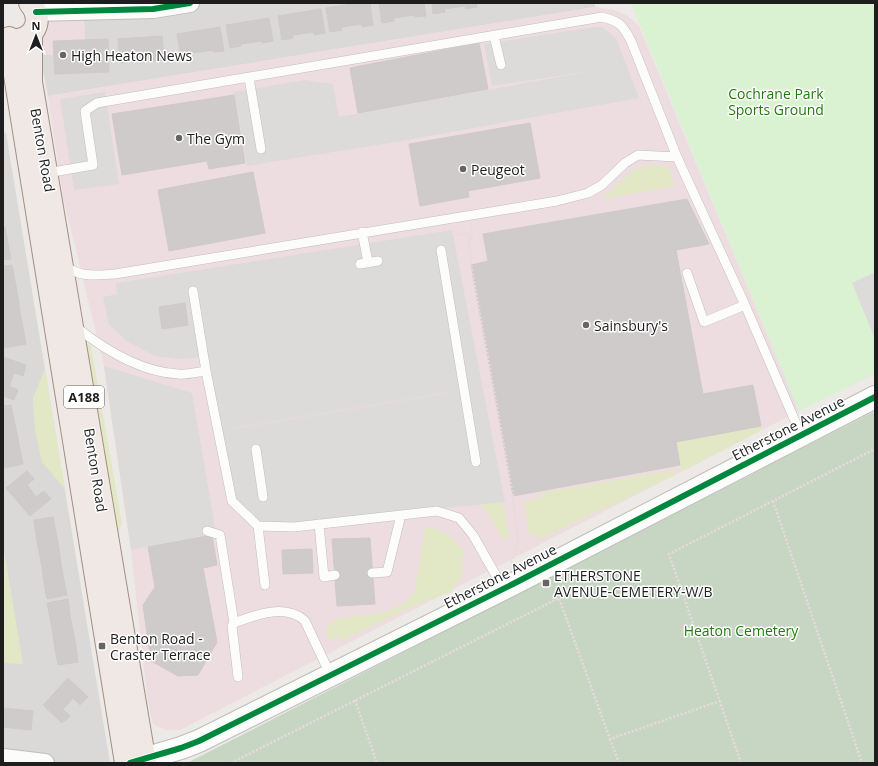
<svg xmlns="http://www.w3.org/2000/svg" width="878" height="766" font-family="'Open Sans',sans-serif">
  <rect width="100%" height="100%" fill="#ece9e7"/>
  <path fill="#dbd9d8" d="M86,3H595V7L48,96L40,55H85L84,19Z
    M3,132L6,133L110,763H3Z"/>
  <path fill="#eedde0" d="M40,3L84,19L85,55H40Z
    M595,7L614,10L628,16L639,26L799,411L180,730H167L153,724L148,703L131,550L104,366L63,197L48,96Z"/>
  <path fill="#e2e8c5" d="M649,165L668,167L675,186L601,199L635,169Z
    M83,341L91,346L122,523L118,534L114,532Z
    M45,369L65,489L42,462L35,430L33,398Z
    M761,426L762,430L681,472L676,442Z
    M674,470L675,475L542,538L529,534L524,501L541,499V493Z
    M498,471L509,537L504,540L486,510L475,500Z
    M425,527C445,529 456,539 466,556L461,558L463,568L461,577L451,592L413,606L341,641L338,636L329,641L326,633L329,624L336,619L386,612L408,601L415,590Z
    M3,544L23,664L3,663Z"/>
  <path fill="#c7d6c3" d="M875,411V763H187Z"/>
  <path fill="#daf1d2" d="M631,3H875V374L799,411Z"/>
  <path fill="#dcdbda" d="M594,27H602L616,38L639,98L402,141L247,166L234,92L305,80L333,84L339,117L591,71L492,86L484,44Z
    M105,92L119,184L74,190L60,99Z
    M452,230L505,502L258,526L232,501L204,357L177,359L155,356L128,342L109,325L103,297L117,294L116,283Z
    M875,272V339L852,283Z
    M104,366L192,393L216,533L131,550Z"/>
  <path fill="#cecbca" stroke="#cfcac8" d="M359,3H370L373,25L362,27V24L341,27L342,30L330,32L326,8Z
    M379,3H424L426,16L415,17L414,15L394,18V21L382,23Z
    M432,3H476L477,7L466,9L465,6L444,9L445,12L433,14Z
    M321,9L325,33L314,35V32L293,35V38L282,40L278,16Z
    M269,18L273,41L262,43V41L241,44V46L230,48L226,25Z
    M220,27L224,51L213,52V50L192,53L193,56L181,58L177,34Z
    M162,36L164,60L153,61V58L131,60L132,62L120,63L118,39Z
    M108,39L109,72L55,74L53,41Z
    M479,43L488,89L358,113L350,68Z
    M234,95L245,163L209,169L207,161L122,175L112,114Z
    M530,123L540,178L468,191L469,197L420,206L409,144Z
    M253,172L265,233L169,251L158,190Z
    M687,199L709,244L676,250L703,394L753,385L761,426L676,442L680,465L513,496L471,265L488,261L483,234Z
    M5,227L8,243L3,244V228Z
    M8,243L11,259L3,260V244Z
    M12,265L15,281L3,283V266Z
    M15,281L18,297L3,299V283Z
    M18,297L20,312L3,316V299Z
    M185,303L188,325L162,329L159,307Z
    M20,312L23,328L3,332V316Z
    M23,328L26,344L4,348L3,332Z
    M3,357L26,365L23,376L14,373L12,379L3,376Z
    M3,376L12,379L9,386L18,390L14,400L3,396Z
    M11,405L14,420L3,422V406Z
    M14,420L17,434L3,437V422Z
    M17,434L20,449L3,453V437Z
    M20,449L23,464L4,468L3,453Z
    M27,471L34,479L27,485L31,490L18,502L6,488Z
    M31,490L36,497L44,491L51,499L30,516L18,502Z
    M53,517L56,533L36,536L34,520Z
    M56,533L59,548L39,552L36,536Z
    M212,535L217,565L203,568L217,642L198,675L178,676L151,661L143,605L155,587L148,547Z
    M370,538L375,604L337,606L332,539Z
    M59,548L61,564L42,567L39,552Z
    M312,549L313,573L283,574L282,550Z
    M61,564L64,580L44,583L42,567Z
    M64,580L67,595L47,599L44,583Z
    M68,599L70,615L50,618L47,603Z
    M70,615L73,631L53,634L50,618Z
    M73,631L76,646L55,650L53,634Z
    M76,646L78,662L58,665L55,650Z
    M68,678L88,697L80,705L73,698L69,703L56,691Z
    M56,691L69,703L63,709L70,716L62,723L43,705Z
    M3,708L33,711L31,730L3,727Z"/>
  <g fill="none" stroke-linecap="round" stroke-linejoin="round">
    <defs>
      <path id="service" d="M494,36L501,65
        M249,78L261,149
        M47,173L93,165L85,111L97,103L602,17C619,21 623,25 631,41L677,157L745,305L801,435
        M362,232L368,262
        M441,250L476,462
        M360,264L378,261
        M65,265C78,278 97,275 115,274L557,201L588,193L602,185L625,163L638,155L677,157
        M687,273L704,322L745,305
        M193,291L206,371L232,501L258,526L294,527L437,511L459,518L473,535L503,588
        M76,327C105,350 140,372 178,374C187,375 197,372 206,371
        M256,449L263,497
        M319,524L324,577L335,575
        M258,526L265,585
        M207,531L220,535L234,623
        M372,573L387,572L401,515
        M238,677L232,626L234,623C255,615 286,603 305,621L330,674"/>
      <path id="minor" d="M36,12L153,9L190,3
        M3,758L45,763"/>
      <path id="tertiary" d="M130,763L181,748L199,741L513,584L875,397"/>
      <path id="primary" d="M31,34V82L145,763
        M9,38L126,763
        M18,40C38,36 42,17 30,3"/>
    </defs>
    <use href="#service" stroke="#bfbebd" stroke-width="10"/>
    <use href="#minor" stroke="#bfbebd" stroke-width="20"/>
    <use href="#tertiary" stroke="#bfbebd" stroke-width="24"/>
    <use href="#primary" stroke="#a28f83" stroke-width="24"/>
    <path stroke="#ead9dc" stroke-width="2.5" stroke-dasharray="2 2" stroke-linecap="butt" d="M456,231L457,235L468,233L471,265L513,496L518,542L511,564
      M470,245L472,238L471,227
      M476,388L493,385
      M229,429L453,392
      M773,501L862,763
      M355,700L377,763
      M610,739L619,763
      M231,763L559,598L610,739L720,701
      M741,763L669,554L875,449"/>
    <use href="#service" stroke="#fcfcfb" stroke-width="9"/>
    <use href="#minor" stroke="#fcfcfb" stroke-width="18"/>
    <use href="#tertiary" stroke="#fcfcfb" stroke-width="22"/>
    <use href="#primary" stroke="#f0e8e4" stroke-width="22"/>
    <defs>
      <path id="cycleway" d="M36,12L153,9L190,3
        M130,763L181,748L199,741L513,584L875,397"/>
    </defs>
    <use href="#cycleway" stroke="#fff" stroke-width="8"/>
    <use href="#cycleway" stroke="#00873e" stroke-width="6"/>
  </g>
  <g fill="#666564" stroke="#fff" stroke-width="1.5">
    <circle cx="63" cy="55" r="4"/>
    <circle cx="179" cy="138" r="4"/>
    <circle cx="463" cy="169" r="4"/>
    <circle cx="586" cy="325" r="4"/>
    <rect x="542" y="579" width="8" height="8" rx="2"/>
    <rect x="98" y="642" width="8" height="8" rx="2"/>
  </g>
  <g text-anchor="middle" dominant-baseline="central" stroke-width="3" stroke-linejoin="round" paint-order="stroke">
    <rect fill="#fff" stroke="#626262" stroke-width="1" x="64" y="386" width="40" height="22" rx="3"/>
    <g font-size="13" font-weight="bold" fill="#1e1e1e">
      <text x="84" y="397">A188</text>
    </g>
    <g font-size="14" fill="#1e1e1e" stroke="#fff" text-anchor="start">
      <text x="71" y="55">High Heaton News</text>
      <text x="187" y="138">The Gym</text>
      <text x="471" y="169">Peugeot</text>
      <text x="594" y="325">Sainsbury's</text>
      <text x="554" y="575">ETHERSTONE<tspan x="554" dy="16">AVENUE-CEMETERY-W/B</tspan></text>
      <text x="110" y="638">Benton Road -<tspan x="110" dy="16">Craster Terrace</tspan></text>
    </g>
    <g font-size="14" fill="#227a0d" stroke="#fff">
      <text x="776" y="93">Cochrane Park<tspan x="776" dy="16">Sports Ground</tspan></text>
      <text x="741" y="630">Heaton Cemetery</text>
    </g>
    <g font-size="14" fill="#1e1e1e" stroke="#fff">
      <text transform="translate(43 150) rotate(80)">Benton Road</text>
      <text transform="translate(788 428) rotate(-27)">Etherstone Avenue</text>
      <text transform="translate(96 470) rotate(81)">Benton Road</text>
      <text transform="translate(500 576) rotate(-27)">Etherstone Avenue</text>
    </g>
  </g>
  <rect width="878" height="766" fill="none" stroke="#1e1e1e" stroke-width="8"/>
  <g transform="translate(36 36)" stroke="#ffffff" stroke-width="3" paint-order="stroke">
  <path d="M0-3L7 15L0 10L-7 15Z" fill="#1e1e1e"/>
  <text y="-6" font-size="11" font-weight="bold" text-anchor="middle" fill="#1e1e1e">N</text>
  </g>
</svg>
